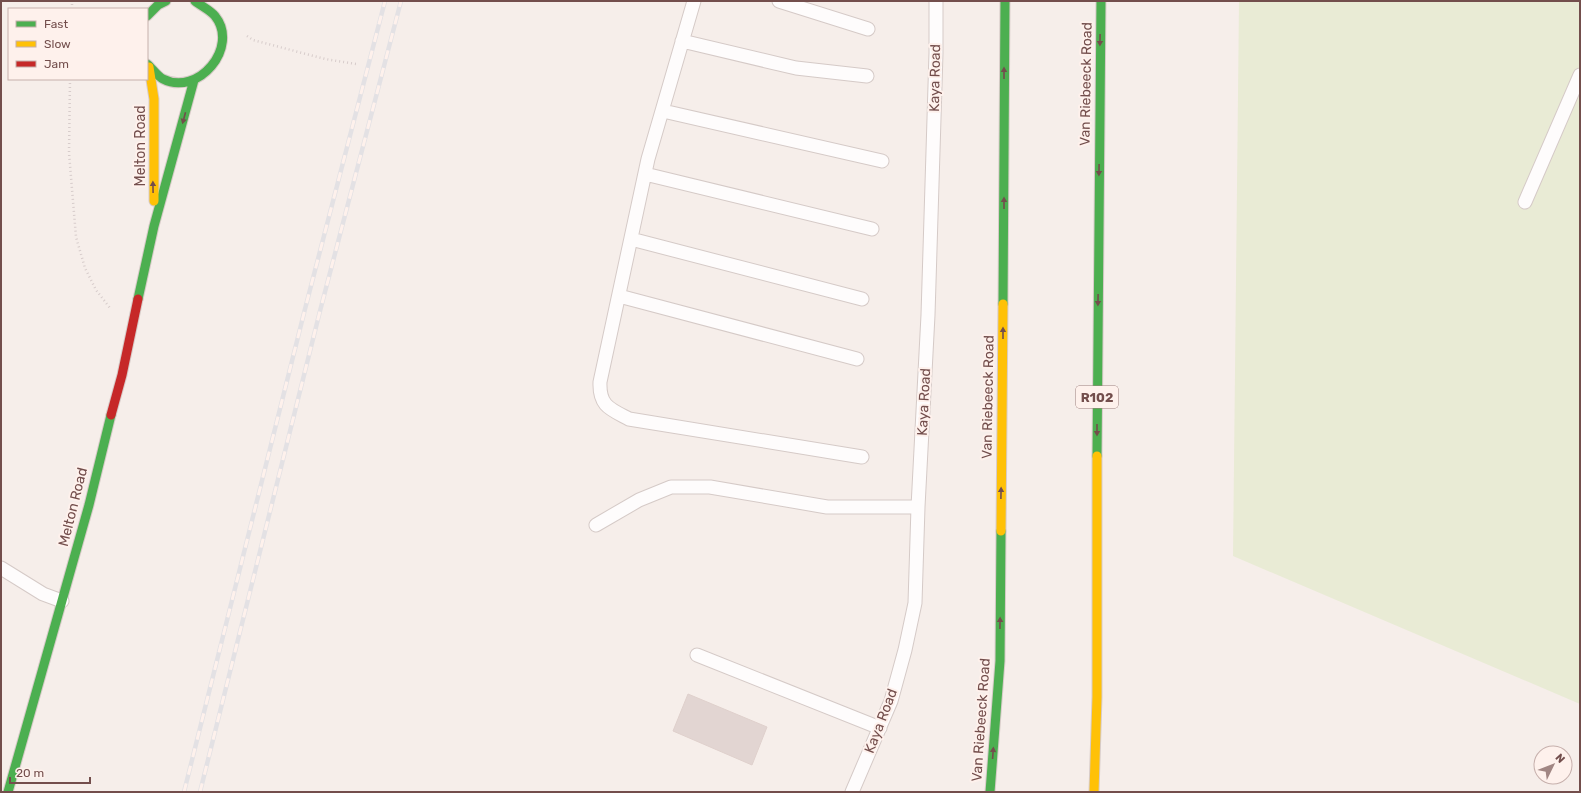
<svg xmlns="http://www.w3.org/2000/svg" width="1581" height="793" font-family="Rubik,sans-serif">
  <rect width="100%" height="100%" fill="#f6eeea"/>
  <path fill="#e9ebd5" d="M1239,1H1580V704L1233,556Z"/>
  <path fill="#e2d5d2" stroke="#dfd0cc" d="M688,694L767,727L752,765L673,731Z"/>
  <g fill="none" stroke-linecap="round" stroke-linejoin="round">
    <defs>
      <path id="lane" d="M694,1L648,159L600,382C599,406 610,409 629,419L862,457
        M779,1L868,29
        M682,41L796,68L867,76
        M663,111L882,161
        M645,174L872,229
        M1525,202L1580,75
        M631,239L862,299
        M619,296L857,359
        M596,525L639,500L671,487H710L827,507H918
        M1,568L43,594L62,601
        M697,655L880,728
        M852,792L891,701L905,650L915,603L918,507L928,315L936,53V1"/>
      <path id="fast" d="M147,16L158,5L166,1
        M147,64C152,68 157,76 163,79C198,97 240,47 215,16C210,10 201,6 195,1
        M138,299L154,226L194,80
        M1003,304L1005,1
        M1097,456L1101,1
        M8,792L89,505L111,415
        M990,792L1000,661L1001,531"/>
      <path id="slow" d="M149,67L154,99V201
        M1001,531L1003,304
        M1094,792L1097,697V456"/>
      <path id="jam" d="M111,415L122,375L138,299"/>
    </defs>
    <use href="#lane" stroke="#d5cac7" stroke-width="15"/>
    <use href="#fast" stroke="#d7cbc8" stroke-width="11"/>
    <use href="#slow" stroke="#d7cbc8" stroke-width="11"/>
    <use href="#jam" stroke="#d7cbc8" stroke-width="11"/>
    <path stroke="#d7cccb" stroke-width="2.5" stroke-dasharray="1 3" stroke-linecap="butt" d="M72,9V1
      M247,36L253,40L325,59L356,64
      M70,79L69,153L76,237L85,268L96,290L110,308"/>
    <use href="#lane" stroke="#fefcfc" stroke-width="13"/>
    <use href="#fast" stroke="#4caf50" stroke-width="9"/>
    <use href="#slow" stroke="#ffc107" stroke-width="9"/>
    <use href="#jam" stroke="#c62828" stroke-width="9"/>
    <defs>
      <path id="rail" d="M184,792L305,309L385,1
        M200,792L320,311L401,1"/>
    </defs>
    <use href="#rail" stroke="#e3e1e4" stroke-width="4.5"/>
    <use href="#rail" stroke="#fef1ec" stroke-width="3" stroke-dasharray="9" stroke-linecap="butt"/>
  </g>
  <defs><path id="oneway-solid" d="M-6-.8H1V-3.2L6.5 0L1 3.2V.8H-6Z"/></defs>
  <g fill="#734e4c">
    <use href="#oneway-solid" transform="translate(1100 40) rotate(91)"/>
    <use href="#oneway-solid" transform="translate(1004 73) rotate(-90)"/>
    <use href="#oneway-solid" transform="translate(184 118) rotate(105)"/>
    <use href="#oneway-solid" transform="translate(1099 170) rotate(91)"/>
    <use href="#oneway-solid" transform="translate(153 187) rotate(-91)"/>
    <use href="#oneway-solid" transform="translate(1004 203) rotate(-90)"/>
    <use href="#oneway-solid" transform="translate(1098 300) rotate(91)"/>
    <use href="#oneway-solid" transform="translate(1003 333) rotate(-90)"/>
    <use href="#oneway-solid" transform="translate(1097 430) rotate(90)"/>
    <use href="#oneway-solid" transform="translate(1001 493) rotate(-89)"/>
    <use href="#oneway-solid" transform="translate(1000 623) rotate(-89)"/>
    <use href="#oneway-solid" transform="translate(993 753) rotate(-86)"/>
  </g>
  <g text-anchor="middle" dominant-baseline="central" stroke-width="4" stroke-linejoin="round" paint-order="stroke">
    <rect fill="#fef1ec" stroke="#9d7f7c" stroke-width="1" x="1076" y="386" width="42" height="22" rx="3"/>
    <g font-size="13" font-weight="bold" fill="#734e4c">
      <text x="1097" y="397">R102</text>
    </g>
    <g font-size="14" fill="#734e4c" stroke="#fef1ec">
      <text transform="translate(935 78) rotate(-89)">Kaya Road</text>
      <text transform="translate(1086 84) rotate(-89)">Van Riebeeck Road</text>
      <text transform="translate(140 146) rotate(-90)">Melton Road</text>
      <text transform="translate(988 397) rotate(-89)">Van Riebeeck Road</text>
      <text transform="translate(924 402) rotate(-87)">Kaya Road</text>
      <text transform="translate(73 507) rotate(-76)">Melton Road</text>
      <text transform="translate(981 720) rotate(-86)">Van Riebeeck Road</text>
      <text transform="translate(881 721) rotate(-69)">Kaya Road</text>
    </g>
  </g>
  <rect width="1581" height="793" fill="none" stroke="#734e4c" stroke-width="4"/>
  <rect x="8" y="8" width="140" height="72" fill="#fef1ec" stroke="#c6b0ac"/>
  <rect x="16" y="21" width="20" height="6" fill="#4caf50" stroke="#c6b0ac"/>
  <text x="44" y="28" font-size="12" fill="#734e4c">Fast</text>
  <rect x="16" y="41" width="20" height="6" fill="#ffc107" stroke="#c6b0ac"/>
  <text x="44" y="48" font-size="12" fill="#734e4c">Slow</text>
  <rect x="16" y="61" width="20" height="6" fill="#c62828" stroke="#c6b0ac"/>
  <text x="44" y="68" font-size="12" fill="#734e4c">Jam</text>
  <g transform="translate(1553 765) rotate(47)"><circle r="19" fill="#fef1ec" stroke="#c6b0ac"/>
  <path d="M0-3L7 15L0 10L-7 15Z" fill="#a18683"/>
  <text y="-6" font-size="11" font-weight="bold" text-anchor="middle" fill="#734e4c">N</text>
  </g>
  <path d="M10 777v6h80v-6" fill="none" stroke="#734e4c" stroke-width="2"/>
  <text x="16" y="777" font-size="12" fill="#734e4c" stroke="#fef1ec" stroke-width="3" paint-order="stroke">20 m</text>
</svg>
